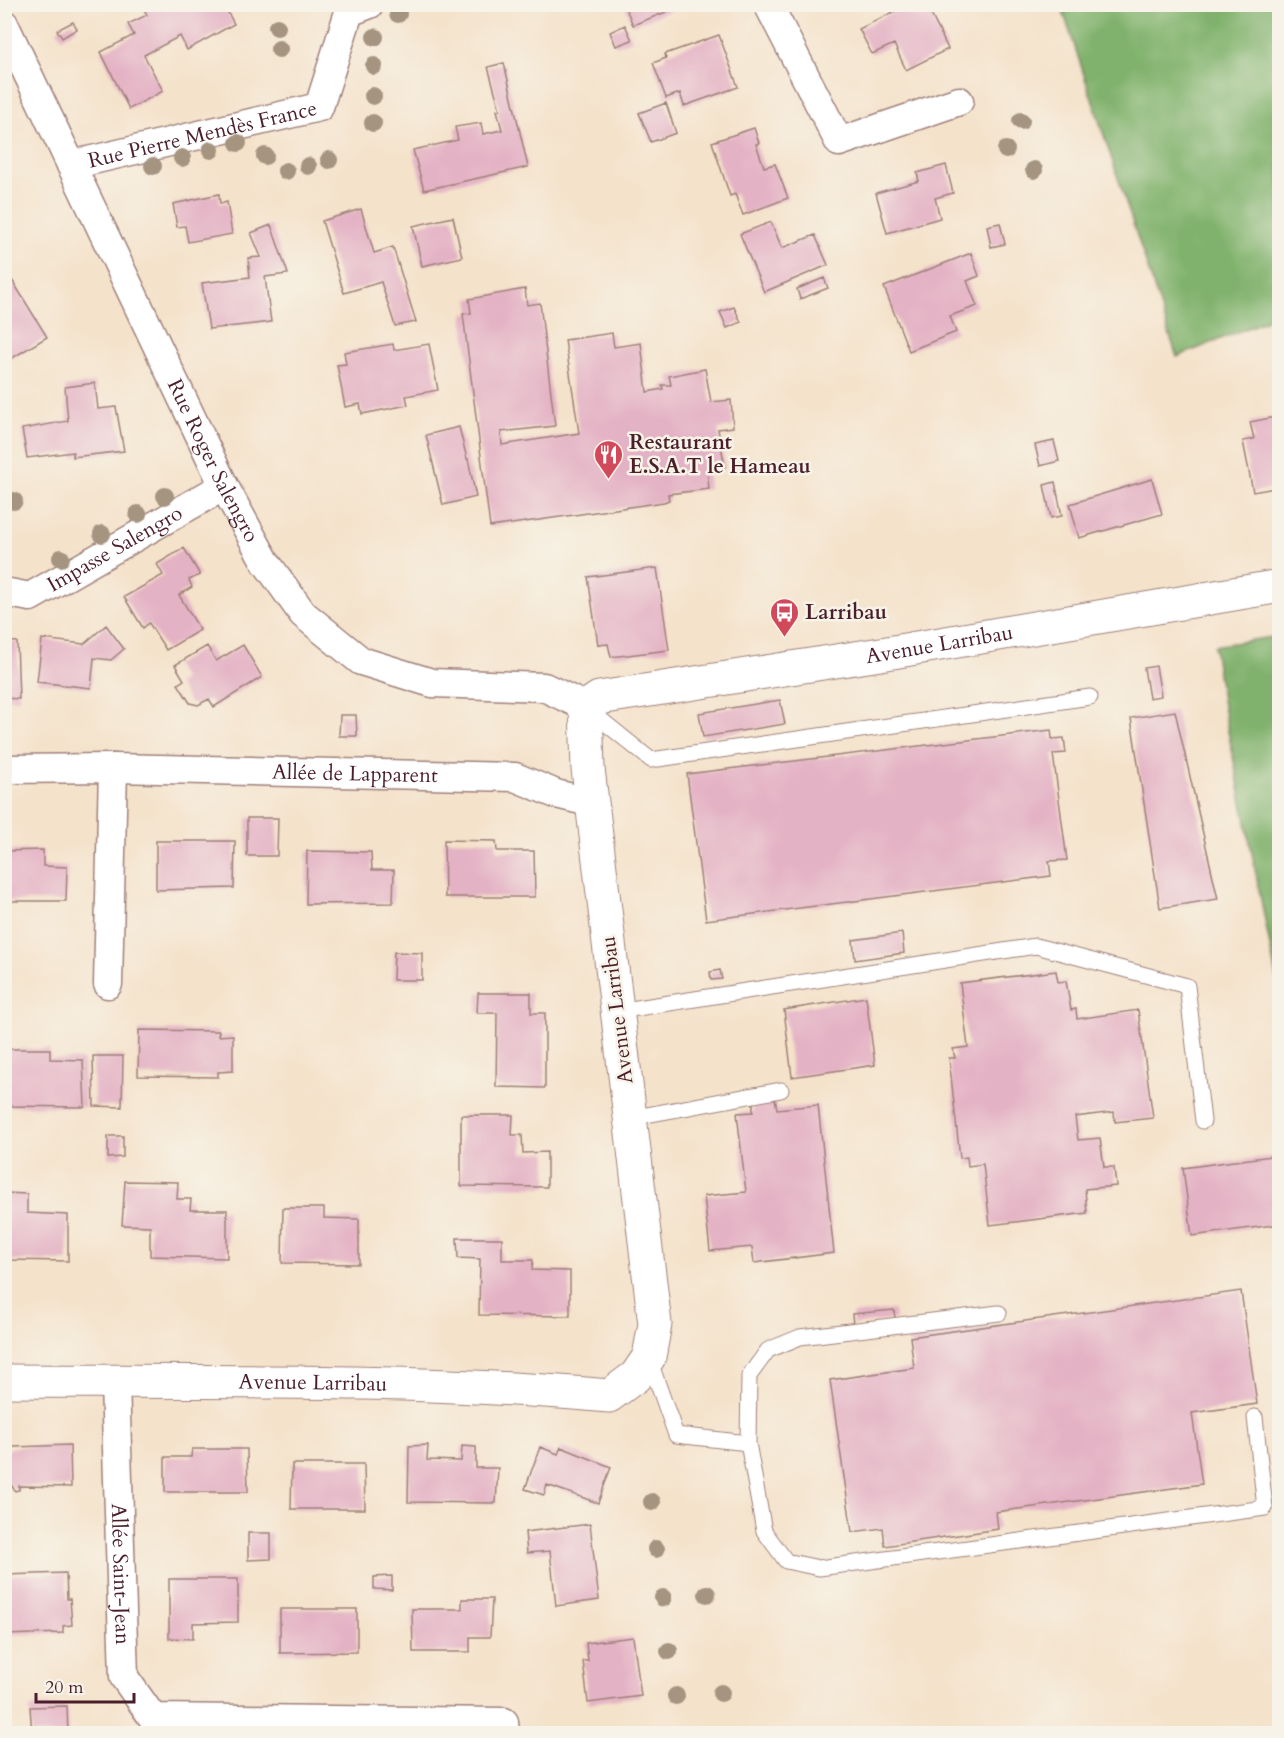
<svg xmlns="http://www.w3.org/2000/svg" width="1284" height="1738" font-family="Cardo,serif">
  <rect width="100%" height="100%" fill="#f7f3e8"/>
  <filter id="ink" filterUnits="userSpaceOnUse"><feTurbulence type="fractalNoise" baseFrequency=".0167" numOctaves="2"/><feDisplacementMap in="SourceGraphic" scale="12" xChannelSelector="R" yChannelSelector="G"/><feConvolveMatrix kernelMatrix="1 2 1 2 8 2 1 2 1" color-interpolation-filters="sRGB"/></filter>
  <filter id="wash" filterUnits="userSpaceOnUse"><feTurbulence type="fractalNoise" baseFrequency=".008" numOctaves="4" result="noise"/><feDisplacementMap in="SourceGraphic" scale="24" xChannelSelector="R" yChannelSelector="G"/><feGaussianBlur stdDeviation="1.35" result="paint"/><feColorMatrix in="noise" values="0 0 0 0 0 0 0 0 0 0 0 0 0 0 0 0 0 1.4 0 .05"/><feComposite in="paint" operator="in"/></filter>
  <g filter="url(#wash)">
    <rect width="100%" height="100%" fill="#f4e2ca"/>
    <path fill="#81b26d" stroke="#66684c" stroke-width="1.5" d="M1061,5H1279V315L1177,357Z
      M1279,636H1280L1279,992L1222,700L1214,646Z"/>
    <g id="blocks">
      <path fill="#e4b2c5" d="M624,4H684V5L633,25Z
        M909,4H926L948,49L906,70L894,44L872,54L859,29Z
        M142,5H224L234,24L187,50L180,36L144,55L163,91L129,109L101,52L134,35L128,24L147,15Z
        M73,22L77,29L62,38L57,30Z
        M625,25L632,40L616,46L610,32Z
        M719,35L738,87L684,106L680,93L666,98L653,63L666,58L665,54Z
        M504,63L528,167L424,190L413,150L458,140L455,127L481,123L483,134L502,130L497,110H500L488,67Z
        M666,103L676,133L651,142L639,113Z
        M754,128L759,143L756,144L764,167L775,164L788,198L743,215L735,194L730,196L712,142Z
        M946,165L953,193L935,198L940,218L887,233L876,193L919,181L917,173Z
        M219,194L220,204L227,202L232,234L188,242L185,226L177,227L173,204Z
        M361,209L374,253L393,247L416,322L395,326L381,282L344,293L322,221Z
        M453,217L462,257L422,266L413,226Z
        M771,222L782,248L815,235L828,265L764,292L740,234Z
        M1000,223L1005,244L991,247L987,226Z
        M271,225L288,274L265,277L271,322L209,329L202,283L250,277L248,258L261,257L251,233Z
        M971,253L979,276L967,281L977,306L950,316L956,332L909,351L884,287Z
        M4,267L47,337L4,363Z
        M824,278L828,288L800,299L797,289Z
        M525,289L527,305L540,303L555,426L501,432L502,445L579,433L565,340L612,333L614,347L641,343L647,392L663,389L662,385H671L669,376L705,369L711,402L731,400L733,427L718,429L725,467L707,469L709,489L668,494L669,500L664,502L490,527L463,314L471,313L469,299Z
        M734,307L741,322L727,328L720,312Z
        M393,344L394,350L429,344L438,390L406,396L408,405L362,414L360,404L345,407L337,365L346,364L344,352Z
        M95,383L98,409L116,407L124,451L73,457V452L27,458L22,429L68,421L65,387Z
        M1280,416V487L1253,492L1243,441L1254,439L1250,422Z
        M459,427L467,459H468L476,497L443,505L426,435Z
        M1054,441L1059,461L1040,466L1035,445Z
        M1152,479L1162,514L1079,538L1070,504Z
        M1055,482L1062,516L1051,518L1044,485Z
        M184,548L200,575L189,580L192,587L179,595L200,630L166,650L149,623L143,628L124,597L163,575L157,564Z
        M657,568L669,650L611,657L608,644L598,645L588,577Z
        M106,625L124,649L111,660L94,658L91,688L37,682L42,639L84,644Z
        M4,641L17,642L19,699L4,698Z
        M243,645L262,677L214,707L209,699L198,705L190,703L178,684L184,680L175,665L207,646L216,661Z
        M1156,666L1161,696L1149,698L1144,668Z
        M780,700L785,724L703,737L699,713Z
        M1175,711L1218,899L1160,908L1131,718Z
        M340,715H356L357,736H339Z
        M1051,730L1052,739L1064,738L1066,753L1053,754L1067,860L1049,861L1051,876L706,920L687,774Z
        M247,818H278L277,856H247Z
        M444,840L496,841L497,851H534L535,897H445Z
        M156,841H235L234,888L156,890Z
        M43,850V866L67,867L66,901H4V851Z
        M307,851L371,852L372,870H394L393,903L306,904Z
        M902,933L904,953L855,960L853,940Z
        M394,952L422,953V980H393Z
        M720,970L722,979L711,980L710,972Z
        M1056,971L1058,982L1066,981L1071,1010L1076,1009L1077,1019L1138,1010L1153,1118L1115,1122L1114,1112L1075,1117L1078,1140L1100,1138L1104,1167H1114L1116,1186L1085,1189L1087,1213L990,1225L983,1164L968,1166L967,1157L960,1158L949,1058H955L953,1049L968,1047L960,983Z
        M478,993H531V1013H545V1088L496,1087L497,1013H477Z
        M866,997L875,1065L792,1077L784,1010Z
        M139,1030L219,1031L218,1036L233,1035V1071L218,1072V1077L138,1076Z
        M4,1049H50V1059L83,1060L85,1107L4,1106Z
        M93,1056H123L122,1107L94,1106Z
        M775,1098L777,1109L818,1105L834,1253L754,1263L752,1247L710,1251L704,1196L746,1192L737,1113L753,1112V1100Z
        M461,1115H513L512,1135H522L523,1153L547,1152V1187L461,1186Z
        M108,1136H123V1157L108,1158Z
        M1271,1156L1280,1199V1224L1192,1236L1183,1168Z
        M125,1181L178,1182L177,1199H191L190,1210H227V1258L150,1256V1226L122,1225Z
        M4,1193L27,1194V1213L68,1215V1261L4,1260Z
        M283,1208H324V1218L359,1219V1264L282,1263Z
        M457,1238H502V1260H533L532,1270L570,1271V1316L479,1315L480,1259L458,1258Z
        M1241,1291L1257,1404L1192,1413L1202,1484L996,1512L998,1529L885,1546L883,1528L852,1532L830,1380L914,1368L910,1337Z
        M894,1310L895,1319L853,1325L852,1314Z
        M70,1445L71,1487L19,1486V1490L15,1491L12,1486L4,1480V1452L14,1447Z
        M428,1445L427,1460L461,1461L462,1446L476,1447V1468H498L496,1503L408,1502L409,1446Z
        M540,1447L558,1454L561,1447L611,1467L598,1503L547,1485L544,1495L525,1489Z
        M192,1449H247L248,1492H165V1457H191Z
        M292,1464H364L365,1509H291Z
        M590,1524L599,1600L556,1606L550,1551L527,1553L525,1532Z
        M248,1533H271V1559L248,1560Z
        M66,1573L67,1599H70L72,1625L63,1626V1633L4,1635V1575Z
        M392,1576V1590L374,1589V1577Z
        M169,1579H238V1622L193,1623V1639L169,1638Z
        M462,1599H492L490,1637H470V1652H413L412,1609H462Z
        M280,1609H357V1652L280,1653Z
        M633,1637L641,1696L588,1703L583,1661H588L586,1643Z
        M67,1706L68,1734H32L30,1707Z"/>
    </g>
  </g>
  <g filter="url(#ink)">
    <use href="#blocks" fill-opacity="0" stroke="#9f807a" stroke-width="1.5"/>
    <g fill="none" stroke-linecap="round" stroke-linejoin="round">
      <defs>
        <path id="service" d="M588,709L651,760L1090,697
          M618,1011L1036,946L1187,986L1203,1121
          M630,1118L781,1090
          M649,1359L676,1435L748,1443L764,1531L786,1561L819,1568L1265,1508L1255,1417
          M748,1443L749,1376L768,1350L800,1337L999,1313"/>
        <g id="minor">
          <path d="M768,4L839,142L959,101"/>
          <path id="s1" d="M4,24L224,486L265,561L303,614L361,661L432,683L544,687L586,707"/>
          <path id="s2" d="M71,165L319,107L349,12L370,4"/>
          <path id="s3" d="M4,592L30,597L224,486"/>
          <path id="s4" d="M4,769L113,768L515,777L556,794L593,803"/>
          <path d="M108,984L113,768"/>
          <path id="s5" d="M115,1382L124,1677L153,1718L504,1722L505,1734"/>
        </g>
        <g id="tertiary">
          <path id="s6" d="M4,1381C206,1382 408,1378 609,1396L636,1376L649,1357L655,1324L588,769L586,707L599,698L887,653L1280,586"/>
        </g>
      </defs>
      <use href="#service" stroke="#9f807a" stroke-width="17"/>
      <use href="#minor" stroke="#9f807a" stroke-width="31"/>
      <use href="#tertiary" stroke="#9f807a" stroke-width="35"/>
      <use href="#service" stroke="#fff" stroke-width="15"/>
      <use href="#minor" stroke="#fff" stroke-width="28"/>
      <use href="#tertiary" stroke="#fff" stroke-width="33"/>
    </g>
    <g fill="#a59480">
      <circle cx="398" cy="14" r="9"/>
      <circle cx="277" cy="27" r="9"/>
      <circle cx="375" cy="37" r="9"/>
      <circle cx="279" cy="49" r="9"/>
      <circle cx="374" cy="66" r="9"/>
      <circle cx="373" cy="96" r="9"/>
      <circle cx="1021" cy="121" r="9"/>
      <circle cx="373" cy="123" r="9"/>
      <circle cx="238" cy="143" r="9"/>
      <circle cx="211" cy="150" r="9"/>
      <circle cx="1006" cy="150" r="9"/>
      <circle cx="265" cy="156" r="9"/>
      <circle cx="182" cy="158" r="9"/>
      <circle cx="329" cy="160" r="9"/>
      <circle cx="153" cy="166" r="9"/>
      <circle cx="308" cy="166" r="9"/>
      <circle cx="1034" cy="170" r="9"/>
      <circle cx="286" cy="171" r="9"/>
      <circle cx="165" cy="496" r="9"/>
      <circle cx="14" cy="501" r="9"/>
      <circle cx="138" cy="514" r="9"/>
      <circle cx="102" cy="534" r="9"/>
      <circle cx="61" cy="558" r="9"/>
      <circle cx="652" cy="1502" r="9"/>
      <circle cx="656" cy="1549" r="9"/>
      <circle cx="707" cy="1594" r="9"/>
      <circle cx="663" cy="1598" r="9"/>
      <circle cx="669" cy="1651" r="9"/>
      <circle cx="721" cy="1693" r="9"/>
      <circle cx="676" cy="1696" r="9"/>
    </g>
  </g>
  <defs>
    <symbol id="restaurant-pin" viewBox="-11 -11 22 30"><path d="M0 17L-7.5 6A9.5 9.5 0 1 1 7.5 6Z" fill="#d1495b" stroke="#f7f3e8"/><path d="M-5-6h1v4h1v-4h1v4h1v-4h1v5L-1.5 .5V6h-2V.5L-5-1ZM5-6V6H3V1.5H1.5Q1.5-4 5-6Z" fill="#fff"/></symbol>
    <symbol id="bus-pin" viewBox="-11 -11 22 30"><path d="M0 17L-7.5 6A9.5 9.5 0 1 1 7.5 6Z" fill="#d1495b" stroke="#f7f3e8"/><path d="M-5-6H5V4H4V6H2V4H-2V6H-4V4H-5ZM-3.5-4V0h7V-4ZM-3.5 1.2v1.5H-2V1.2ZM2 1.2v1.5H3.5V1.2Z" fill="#fff"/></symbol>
  </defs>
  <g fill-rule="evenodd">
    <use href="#restaurant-pin" x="592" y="438" width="33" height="45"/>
    <use href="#bus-pin" x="768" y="596" width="33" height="45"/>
  </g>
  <g text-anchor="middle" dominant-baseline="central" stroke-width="5" stroke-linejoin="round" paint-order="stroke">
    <g font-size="21" fill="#4a1f2b" stroke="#f7f3e8">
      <text stroke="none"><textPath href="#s2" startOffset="135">Rue Pierre Mendès France</textPath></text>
      <text stroke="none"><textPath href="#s1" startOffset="484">Rue Roger Salengro</textPath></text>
      <text stroke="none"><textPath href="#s3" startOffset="124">Impasse Salengro</textPath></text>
      <text stroke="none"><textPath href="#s6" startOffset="1677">Avenue Larribau</textPath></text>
      <text stroke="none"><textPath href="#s4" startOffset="351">Allée de Lapparent</textPath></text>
      <text transform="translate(617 1010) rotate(-97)">Avenue Larribau</text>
      <text stroke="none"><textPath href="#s6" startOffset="309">Avenue Larribau</textPath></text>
      <text stroke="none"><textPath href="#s5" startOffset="192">Allée Saint-Jean</textPath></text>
    </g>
    <g font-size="21" font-weight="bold" fill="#4a1f2b" stroke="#f7f3e8" text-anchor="start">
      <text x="629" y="442">Restaurant<tspan x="629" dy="24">E.S.A.T le Hameau</tspan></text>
      <text x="805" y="612">Larribau</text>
    </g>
  </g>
  <rect width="1284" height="1738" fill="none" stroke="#f7f3e8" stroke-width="24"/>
  <path d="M36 1693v9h98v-9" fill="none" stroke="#4a1f2b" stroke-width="3"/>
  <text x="45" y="1693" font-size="18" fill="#4a1f2b" stroke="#f7f3e8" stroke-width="4.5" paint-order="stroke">20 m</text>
</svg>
